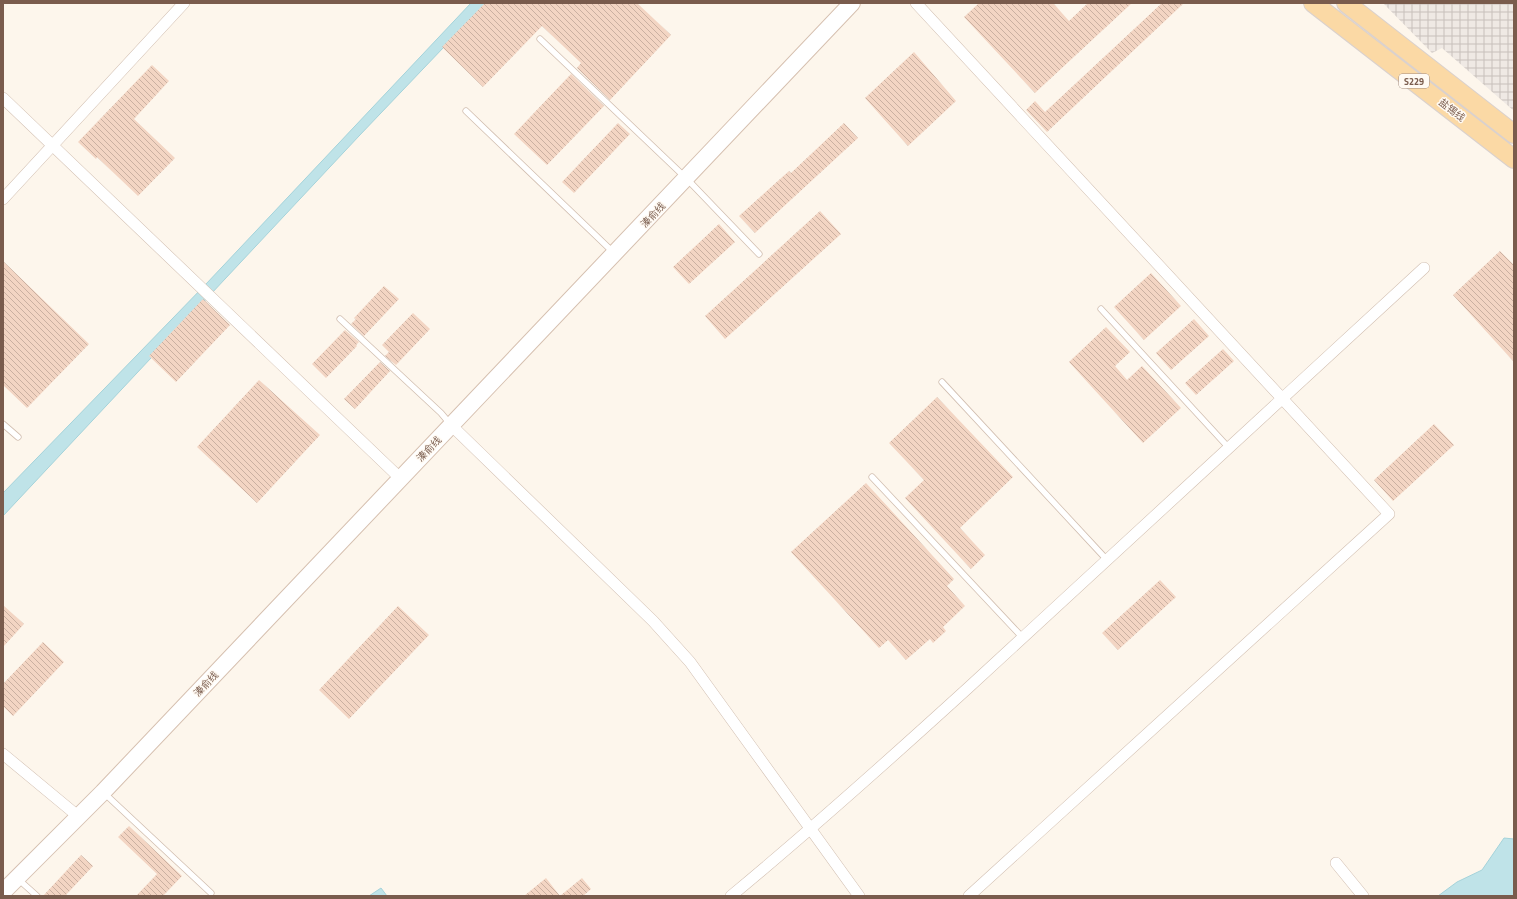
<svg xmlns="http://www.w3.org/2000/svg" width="1517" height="899" font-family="'Titillium Web','Noto Sans SC',sans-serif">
  <defs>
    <pattern id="industrial-grid" width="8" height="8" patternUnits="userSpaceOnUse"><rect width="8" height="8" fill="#efe9e4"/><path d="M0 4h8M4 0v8" fill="none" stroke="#c7c0bb"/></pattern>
    <pattern id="building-back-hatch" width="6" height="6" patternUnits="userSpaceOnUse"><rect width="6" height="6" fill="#f3d5c3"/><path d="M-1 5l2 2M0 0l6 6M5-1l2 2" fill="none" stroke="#cab0a1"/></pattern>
  </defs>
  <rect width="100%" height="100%" fill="#fdf6ec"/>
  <path fill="url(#industrial-grid)" d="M1383,3H1514V111L1442,48L1432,53Z"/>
  <path fill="#bfe3e8" stroke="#a5d3da" d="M471,3H486L359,136L3,516V493L206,284Z
    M1504,838L1514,839V896H1438L1457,882L1482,870Z
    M381,888L387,896H369Z"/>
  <path fill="url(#building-back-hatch)" d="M485,3H637L671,35L610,100L577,68L581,63L542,26L483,87L442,47Z
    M979,3H1053L1069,21L1088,3H1132L1035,93L964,17Z
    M1162,3H1184L1047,132L1026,110L1035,101L1045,112Z
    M914,52L956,101L908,146L865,98Z
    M152,65L169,81L134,119L175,158L138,196L97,157L96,159L78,142Z
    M571,74L604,106L547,165L514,134Z
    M618,123L630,134L574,193L562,182Z
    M844,123L858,138L755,233L739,216L789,171L791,173Z
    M820,211L841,234L725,339L705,316Z
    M719,224L735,242L689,284L673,267Z
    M1500,251L1514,265V362L1453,295Z
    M3,261L89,344L27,408L3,385Z
    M1151,273L1181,306L1144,340L1114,307Z
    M384,286L399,299L364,336L351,324L356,319L354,318Z
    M203,299L230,325L176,382L149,356Z
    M413,313L430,329L396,365L385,356L389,352L382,345Z
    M1194,319L1209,336L1171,370L1156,353Z
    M1106,327L1130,352L1115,366L1127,380L1142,366L1181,408L1143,443L1069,362Z
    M345,330L359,342L356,345L357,346L326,378L312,364Z
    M1223,349L1234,361L1196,395L1185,383Z
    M380,362L390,371L355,409L344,399Z
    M259,380L320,435L257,503L197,447Z
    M937,397L1013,477L960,528L985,555L971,569L905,498L924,480L889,443Z
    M1434,424L1454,445L1393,501L1374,480Z
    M866,483L954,579L947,586L965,606L943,627L946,631L933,643L930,639L906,660L888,640L879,648L791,552Z
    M1160,580L1176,597L1118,650L1102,633Z
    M3,605L24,624L3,647Z
    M398,606L429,635L349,719L319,690Z
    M43,642L64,662L13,716L3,706V684Z
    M129,826L182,876L163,896H136L157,874L118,837Z
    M81,855L93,866L65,896H43Z
    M546,878L560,896L582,878L591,889L583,896H524Z"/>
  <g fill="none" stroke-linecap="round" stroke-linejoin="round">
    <defs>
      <path id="service" d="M540,39L687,179L759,254
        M466,111L614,253
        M1101,309L1229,448
        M340,319L441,413L451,425
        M942,382L1108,561
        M3,424L18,437
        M872,477L1023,638
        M103,792L211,893
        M18,879L37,896"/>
      <path id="minor" d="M916,3L1389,514L969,896
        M3,98L401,479
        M3,199L184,3
        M452,426L653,621L690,662L859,896
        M3,754L79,817
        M1336,863L1363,896
        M731,896C812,829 890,759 968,688C1121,549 1271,407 1424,268"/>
      <path id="secondary" d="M3,892L103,792L852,3"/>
      <path id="primary" d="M1313,3L1514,159
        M1346,3L1514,134"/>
    </defs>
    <use href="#service" stroke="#d1beb0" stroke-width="7"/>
    <use href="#minor" stroke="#d1beb0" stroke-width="12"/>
    <use href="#secondary" stroke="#d6c0b0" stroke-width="18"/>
    <use href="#primary" stroke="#dad1cd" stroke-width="20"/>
    <use href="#service" stroke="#fff" stroke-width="5.5"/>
    <use href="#minor" stroke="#fff" stroke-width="11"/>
    <use href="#secondary" stroke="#fff" stroke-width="16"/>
    <use href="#primary" stroke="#fbd9a5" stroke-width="18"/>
  </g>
  <g text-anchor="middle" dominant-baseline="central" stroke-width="3" stroke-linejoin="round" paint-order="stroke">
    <rect fill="#fffaf3" stroke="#a28b7f" stroke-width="1" x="1399" y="74" width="30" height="14" rx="3"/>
    <g font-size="9" font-weight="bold" fill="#7a5c4d">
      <text x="1414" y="81">S229</text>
    </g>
    <g font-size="10" fill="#7a5c4d" stroke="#fffaf3">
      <text transform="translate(1452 110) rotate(38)">盐锡线</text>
      <text transform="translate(653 215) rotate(-47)">溱俞线</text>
      <text transform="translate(429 449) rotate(-46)">溱俞线</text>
      <text transform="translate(206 684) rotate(-47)">溱俞线</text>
    </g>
  </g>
  <rect width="1517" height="899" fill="none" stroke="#7a5c4d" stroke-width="8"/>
</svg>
